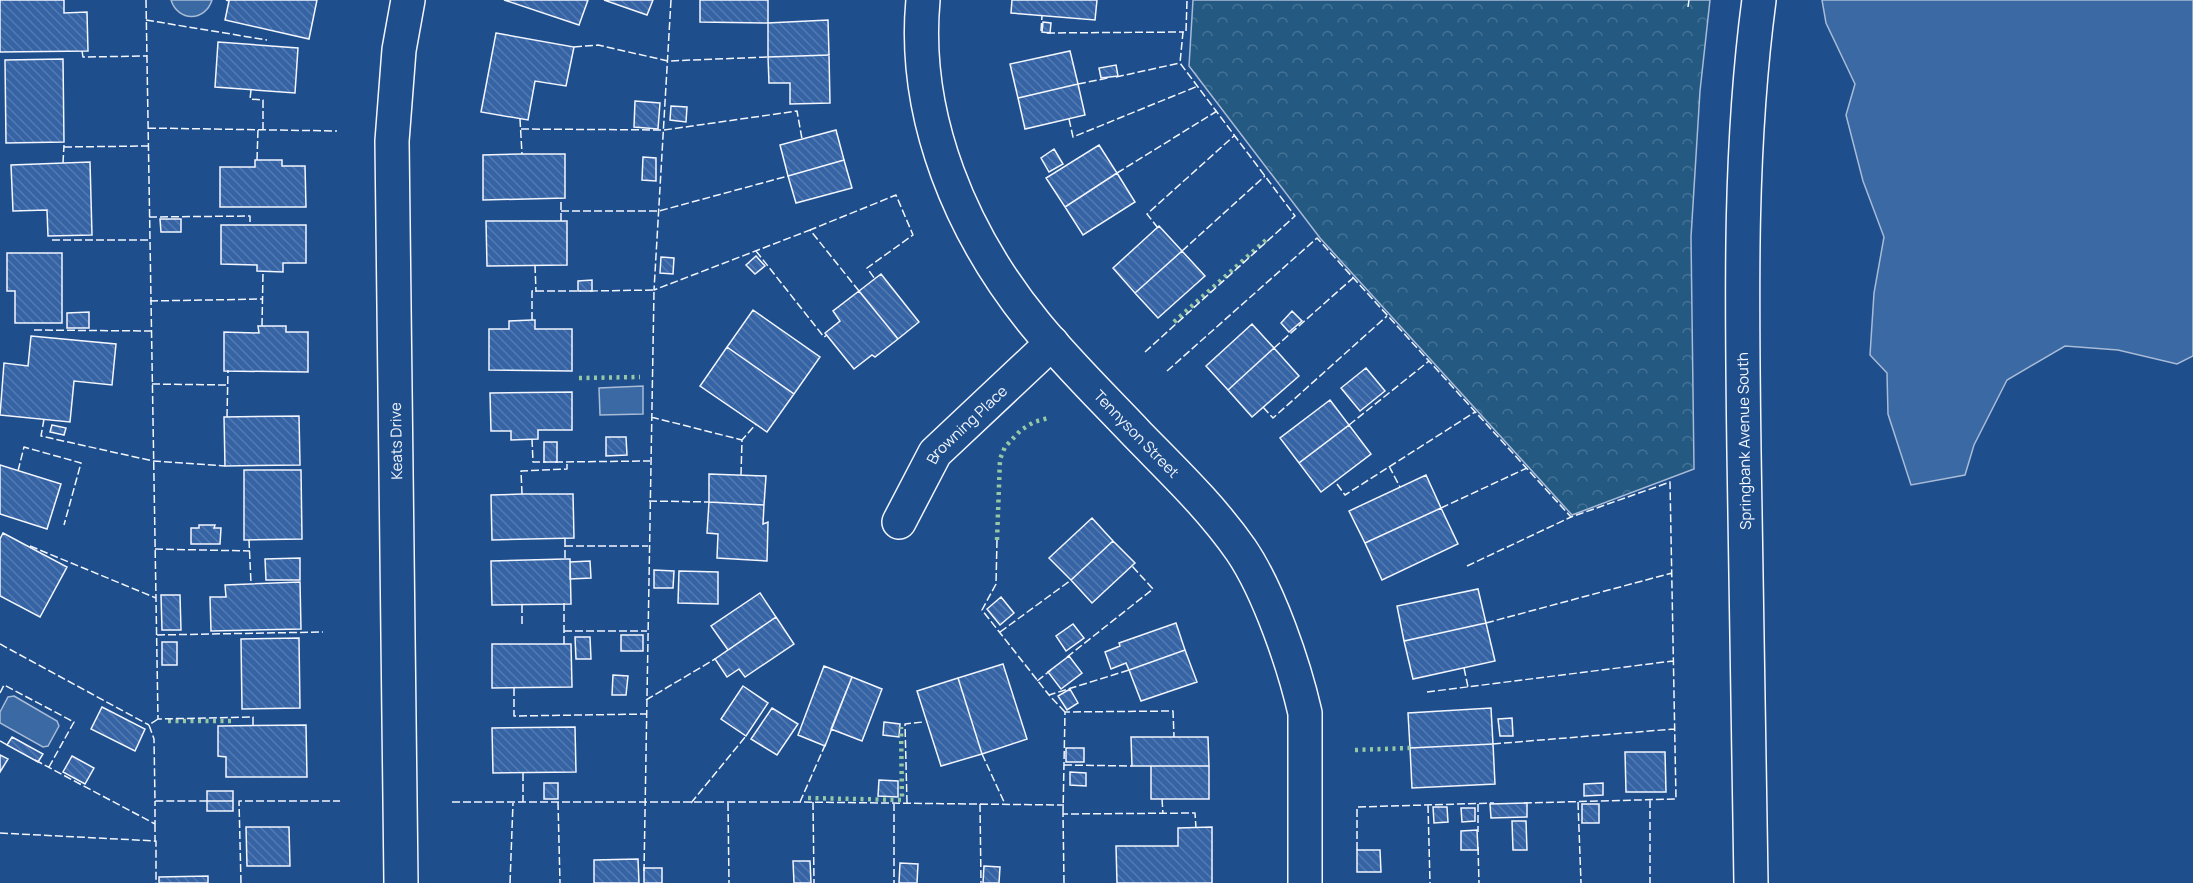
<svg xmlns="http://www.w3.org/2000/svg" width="2193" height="883" font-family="Manrope,sans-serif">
  <defs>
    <pattern id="forest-crowns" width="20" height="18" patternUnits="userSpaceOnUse" patternTransform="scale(1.5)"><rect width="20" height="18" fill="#245a82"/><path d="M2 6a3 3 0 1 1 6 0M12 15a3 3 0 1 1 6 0" fill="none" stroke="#447295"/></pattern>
    <pattern id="building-back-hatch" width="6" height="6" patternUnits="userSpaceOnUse" patternTransform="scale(1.5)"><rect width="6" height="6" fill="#3563a3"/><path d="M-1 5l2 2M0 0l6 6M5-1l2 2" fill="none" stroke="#537ab1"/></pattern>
  </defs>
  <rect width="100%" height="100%" fill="#1f4e8c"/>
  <path fill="url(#forest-crowns)" stroke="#a8bbd7" stroke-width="1.5" d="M1193,0H1710L1700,91L1691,237L1694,469L1572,515L1320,238L1189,66Z"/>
  <path fill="#3b69a3" stroke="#a8bbd7" stroke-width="1.5" d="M171,0H212C205,22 178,22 171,0Z
    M1822,0H2193V356L2177,364L2118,350L2065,346L2007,380L1974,445L1965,475L1911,485L1888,414L1887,373L1870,355L1874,293L1884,237L1863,181L1846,115L1855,84L1826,23Z
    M643,386V414L600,415L599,388Z
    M14,696L57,721L59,726L48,746L43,747L0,723V712L8,697Z"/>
  <path fill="url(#building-back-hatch)" stroke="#f2f6ff" stroke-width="1.5" d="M0,0H64V13L87,12L88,51L0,52Z
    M226,0H317L309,39L225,20L229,1Z
    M504,0H588L579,25Z
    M604,0H653L647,15Z
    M700,0H768V23L700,22Z
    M1012,0H1097L1095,20L1011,13Z
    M828,20L829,55L768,57V23Z
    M1043,22L1051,23L1050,33L1042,32Z
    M496,33L574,47L566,86L535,81L528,120L481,112Z
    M218,42L298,48L295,93L215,87Z
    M1070,51L1078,84L1018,98L1010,64Z
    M829,55L830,103L790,104V83H769L768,57Z
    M63,59L64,142L6,143L5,60Z
    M1116,65L1118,76L1101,78L1099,68Z
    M1078,84L1085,115L1025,129L1018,98Z
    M635,101L660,103L658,129L634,127Z
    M671,106L687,107L686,122L670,120Z
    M836,130L844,160L788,176L780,145Z
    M1099,145L1117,173L1065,207L1046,178Z
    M1054,149L1063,164L1049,172L1041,158Z
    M522,154H565V198L483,200V155Z
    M643,157L656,158V181L642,180Z
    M255,160H282V166H305L306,207H220V167H255Z
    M844,160L852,188L796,203L788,176Z
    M90,162L92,235L48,236L47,210L13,211L11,165Z
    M1117,173L1135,202L1083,235L1065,207Z
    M160,219H181V232H161Z
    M486,221H567V265L487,266Z
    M221,225H306V263H283V272L257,271V265L221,264Z
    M1159,226L1182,251L1135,293L1113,268Z
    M1182,251L1205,276L1158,318L1135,293Z
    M7,253H62V323H15V291H7Z
    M756,256L765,266L755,274L746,265Z
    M661,257L674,258L673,274L660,273Z
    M881,274L919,322L898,339L859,291Z
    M592,280V291H578V281Z
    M859,291L898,339L875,357L872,355L854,369L825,333L840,321L833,311Z
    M753,310L820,357L794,394L727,347Z
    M1292,311L1302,321L1289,332L1281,323Z
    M89,312V328H67V313Z
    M532,320H535V329H572V371L489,370V329H509V321Z
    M1252,324L1274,348L1228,390L1206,366Z
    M258,326H286V332H308V372L224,371V332L259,333Z
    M31,336L116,344L112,385L74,381L70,422L0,415L4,363L28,366Z
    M727,347L794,394L767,432L700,386Z
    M1274,348L1299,376L1252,417L1228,390Z
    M1366,368L1385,391L1360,411L1341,388Z
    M572,392V430H538V439L511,440V431H491L490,393Z
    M1330,400L1349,425L1299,463L1280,438Z
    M299,416L300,465L225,466L224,417Z
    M52,425L66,428L64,435L50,432Z
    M1349,425L1371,454L1321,492L1299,463Z
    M606,437H626L627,455L606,456Z
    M544,442H557V462H544Z
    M0,465L61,484L47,529L0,514Z
    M244,470H301L302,539L244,540Z
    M709,474L766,476L764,505L709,502Z
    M1426,475L1441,508L1365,543L1349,511Z
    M522,494H573L574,538L492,540L491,495Z
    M709,502L764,505L763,524L768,522L767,561L717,558L718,534L707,533Z
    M1441,508L1458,544L1382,580L1365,543Z
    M1092,518L1113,541L1071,580L1049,558Z
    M199,525H215L214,528H221L220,544H191V528H199Z
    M3,533L67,567L40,617L0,596V539Z
    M1113,541L1135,563L1092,603L1071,580Z
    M300,558V580H266L265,559Z
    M565,559H570L571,604L492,605L491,561Z
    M590,561L591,578L570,579V562Z
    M654,570L674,571L673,588H654Z
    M679,571L718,572V604L678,603Z
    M300,582L301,629L211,631L210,597H226L225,585Z
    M1478,589L1486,623L1404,641L1397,606Z
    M760,593L776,617L728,650L711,626Z
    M161,595H180L181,630H162Z
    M1001,597L1014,613L1000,625L987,609Z
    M776,617L794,644L745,677L739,669L727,677L715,659Z
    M1176,623L1185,650L1129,670L1126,663L1111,669L1105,652L1120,646L1119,643Z
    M1486,623L1495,661L1413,679L1404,641Z
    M1073,624L1084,638L1066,651L1056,636Z
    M621,635H643V651H621Z
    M575,637H590L591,659H576Z
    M299,638L300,708L242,709L241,639Z
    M162,642H177V665H162Z
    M492,644H571L572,687L492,688Z
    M1185,650L1197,682L1141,701L1129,670Z
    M1069,656L1082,673L1061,689L1048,672Z
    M1003,664L1027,739L982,754L958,678Z
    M824,666L852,677L825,746L798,735Z
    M613,675L628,676L626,695H612Z
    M852,677L882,689L862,741L831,729Z
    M958,678L982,754L941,766L917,691Z
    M743,686L768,703L746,736L721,719Z
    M1070,689L1078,703L1067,710L1058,696Z
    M102,707L145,729L135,751L91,729Z
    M772,708L798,724L777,755L751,739Z
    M1491,708L1493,744L1410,748L1408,713Z
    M1512,718L1513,736H1500L1498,719Z
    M884,722L900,724L899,737L883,735Z
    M306,725L307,777H226V757L218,756V726Z
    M575,727L576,772L493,773L492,728Z
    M12,737L43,754L38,762L7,745Z
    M1131,737H1208L1209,766H1132Z
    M1493,744L1495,784L1412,788L1410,748Z
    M1066,748H1084V762H1066Z
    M1625,752H1665L1666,792H1626Z
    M0,755L8,759L0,772Z
    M72,756L94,768L85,784L63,772Z
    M1151,766H1209V799H1151Z
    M1070,772L1086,773V786L1070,785Z
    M879,780L898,781V797L878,796Z
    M544,783H558V799H544Z
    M1603,783V795L1584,796V784Z
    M207,791H233V801H207Z
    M207,801H233V811H207Z
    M1527,803V817L1491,818L1490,804Z
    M1582,804H1599V823H1582Z
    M1433,807H1447L1448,822L1434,823Z
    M1461,808H1475V821L1462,822Z
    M1512,821H1526L1527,850H1513Z
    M246,827H289L290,866H247Z
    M1212,827V883H1117L1116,846H1178V828Z
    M1477,830L1478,850H1461V831Z
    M1357,850H1380L1381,872H1357Z
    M638,859L639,883H594V860Z
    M793,861H810L811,883H794Z
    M900,863L918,864L917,883H899Z
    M984,866L1000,867L999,883H983Z
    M644,868H662V883H644Z
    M208,876V883H159V877Z"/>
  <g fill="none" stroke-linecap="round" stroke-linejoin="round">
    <defs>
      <g id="minor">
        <path id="s1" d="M923,0C912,118 962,235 1036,325C1068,364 1104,399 1138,435C1174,472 1211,507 1241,550C1269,591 1294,665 1305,713V883"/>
        <path id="s2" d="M899,522L935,453L1052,343"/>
        <path d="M401,883L392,141L399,50L408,0"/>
      </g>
      <path id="secondary" d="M1751,883C1749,739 1746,596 1744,452C1742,301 1739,150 1759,0"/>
    </defs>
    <use href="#minor" stroke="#f2f6ff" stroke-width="36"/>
    <use href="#secondary" stroke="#f2f6ff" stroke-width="36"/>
    <use href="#minor" stroke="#1f4e8c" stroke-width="33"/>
    <use href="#secondary" stroke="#1f4e8c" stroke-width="33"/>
    <path stroke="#97c8a6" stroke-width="4.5" stroke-dasharray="3 4.5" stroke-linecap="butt" d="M1174,322L1266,240
      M579,378L640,377
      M997,540L1000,459L1005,447L1021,430L1034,422L1048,418
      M168,721H232
      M1355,750L1410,748
      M808,798L902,800L901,727"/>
    <path stroke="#f2f6ff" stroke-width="1.5" stroke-dasharray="8 3" stroke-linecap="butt" d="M146,0L158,719L253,717V725
      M671,0L654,290L810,230
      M1688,7L1689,0
      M146,20L267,40
      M1041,31L1042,16
      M1047,33L1183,32
      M574,47L598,45L668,61L768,57
      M82,51L83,57L147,56
      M1116,77L1180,63
      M1078,84L1108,78
      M251,90L250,99L263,100V129
      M520,119L522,154
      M1069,119L1073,137L1198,86
      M148,128L337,131
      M521,129L664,130L797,111L802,139
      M64,147L148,146
      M257,160L258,129
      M63,163L64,145
      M1117,173L1217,111
      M561,211H659L788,176
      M149,217L250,216V225
      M561,221V198
      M1158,228L1147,214L1235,135
      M52,240H149
      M756,251L824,337L827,335
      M1182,251L1265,176
      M535,265L536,292
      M590,291L654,290L644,871
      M859,291L810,230L896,195L913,235L867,268L875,279
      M150,301L262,299
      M532,320V291H581
      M262,326L263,272
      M34,330L151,331
      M1274,348L1353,278
      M1145,352L1295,216L1180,63L1183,32H1186L1187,0
      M1167,371L1317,238L1571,517L1670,482L1676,799L1524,803
      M152,384L226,385
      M1263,407L1273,418L1387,316
      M227,417L228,370
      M651,417L742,440
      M44,419L41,436L153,461L225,466
      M1349,425L1429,361
      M532,439L533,462H546
      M555,462L650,461
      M1389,466L1400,487
      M18,471L24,447L81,463L64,525
      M741,475L742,440L756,424
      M1337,484L1345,495L1475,412
      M522,494L521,471L567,469V462
      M649,501L709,502
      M1441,508L1527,468
      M565,539V559
      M249,540L251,583
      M997,540L996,584L982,610L1049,695
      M30,546L156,598
      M565,546H648
      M155,549L250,551
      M1467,566L1571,517
      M564,603V644
      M522,605V627
      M1486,623L1672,573
      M564,631H647
      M1000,632L1071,580
      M157,635L323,632
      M0,644L149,725
      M1067,657L1153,589L1132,566
      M1464,668L1468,687
      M1037,681L1051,670
      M514,688V716L646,714
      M1427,692L1673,661
      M0,693L4,685L74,722L49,767
      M646,700L715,659
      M1065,712L1049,695L1129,670
      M158,719L149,725L154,739L155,801H207
      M0,741L9,746
      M1493,744L1674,729
      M982,754L1005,804
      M35,760L155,824V801
      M1064,765L1132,766
      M523,773V802
      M1162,799L1163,814
      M1650,800V883
      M452,802H800L1064,805
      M558,802L560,883
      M800,802L826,743
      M813,802L814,883
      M1578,802L1581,883
      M691,803L746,736
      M728,803L729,883
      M894,803V883
      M907,803L905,724L923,722
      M980,804L981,883
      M1478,804V832
      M1428,805L1430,883
      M1063,814L1065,712L1173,711L1174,737
      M155,824V842
      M0,833L156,841V883
      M1478,847L1479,883
      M1357,850V807L1494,803
      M241,883L239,801H340
      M510,883L513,803
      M1064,883L1063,814L1195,813L1196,828"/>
  </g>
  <g text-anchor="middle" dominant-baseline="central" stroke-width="4.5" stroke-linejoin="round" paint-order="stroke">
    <g font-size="15" fill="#f2f6ff" stroke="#1f4e8c">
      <text stroke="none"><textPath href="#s2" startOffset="120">Browning Place</textPath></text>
      <text stroke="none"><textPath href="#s1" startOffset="501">Tennyson Street</textPath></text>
      <text transform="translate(396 441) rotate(-91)">Keats Drive</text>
      <text transform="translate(1744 441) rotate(-91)">Springbank Avenue South</text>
    </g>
  </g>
</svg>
